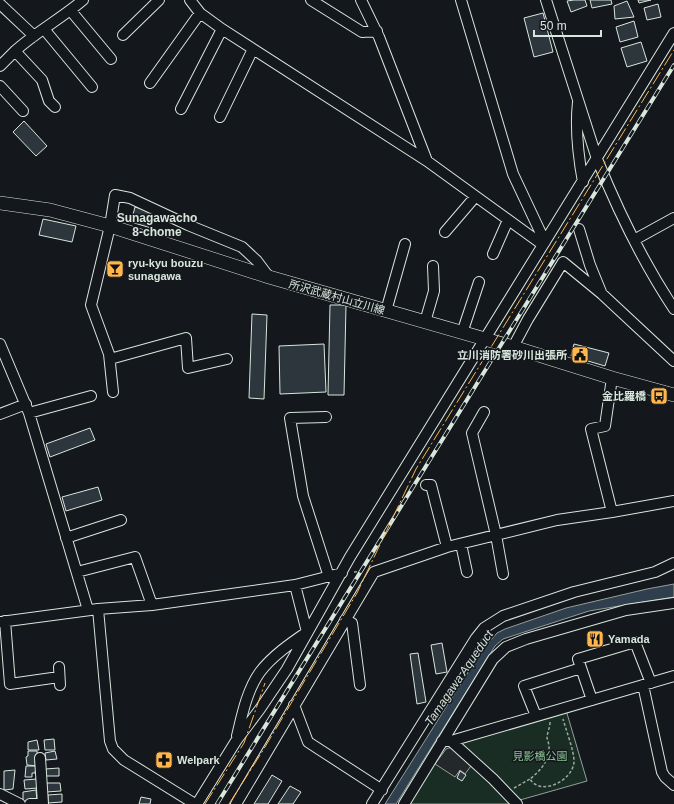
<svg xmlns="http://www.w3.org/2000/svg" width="674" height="804" font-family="Arial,'Noto Sans JP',sans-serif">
  <rect width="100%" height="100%" fill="#14181c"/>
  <path fill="#1a2d24" stroke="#939e99" d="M566,710L587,781L513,802L514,804H405L444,744Z"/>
  <path fill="#24282b" stroke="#939e99" d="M455,746L473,763L465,774L460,770L455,777L435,764L446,749Z"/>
  <path fill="#2f3f4d" stroke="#939e99" d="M674,584V597L589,611L503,639L495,646L396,804H385L482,650L497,633L505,629L566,608L647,589Z"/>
  <path fill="#2c363c" stroke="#d8e6dc" d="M574,0H585L587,6L571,12L567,1Z
    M590,0H611L612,4L592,8Z
    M638,0H651L639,3Z
    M627,1L634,17L615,19L614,6Z
    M658,4L661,17L647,20L644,8Z
    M543,13L553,52L534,57L524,18Z
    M634,21L638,37L620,42L616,27Z
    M641,42L647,61L627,67L621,48Z
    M24,121L47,146L36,156L13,132Z
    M135,207L155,213L151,228L131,222Z
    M43,219L76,226L72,242L39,235Z
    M330,305H346L344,395H328Z
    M252,314L267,315L264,399L249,398Z
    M324,344L326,392L280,394L279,346Z
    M574,344L609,353L605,366L571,356Z
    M90,428L95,440L50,457L46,444Z
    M98,487L102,500L66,511L62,497Z
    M442,643L447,672L436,674L431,645Z
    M418,653L426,702L417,704L410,654Z
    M54,739L55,750H45L44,740Z
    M37,740L39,750H28V742Z
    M28,751H37L38,766L27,765L26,757L28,756Z
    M55,751L57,759L46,760L45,753Z
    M26,766H36L35,773H32V777H25Z
    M59,768V776H45V769Z
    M15,770L13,789L4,790V771Z
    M460,771L466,775L462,781L457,778Z
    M272,775L282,781L268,804H254Z
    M37,779L38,788L25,789L24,780Z
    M46,783H60L61,791L46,792Z
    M290,786L301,792L293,804H278Z
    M36,790L37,801L23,803V792Z
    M62,794V802L48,803V795Z
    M141,797L151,799L150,804H139Z"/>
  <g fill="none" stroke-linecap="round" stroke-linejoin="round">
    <defs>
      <path id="minor" d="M190,0L200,13L222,29L427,161L543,245
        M311,0L362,32L377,31
        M361,0L379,37L427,161
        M461,0L513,174L545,242
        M546,0L597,159C618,211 643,262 674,309
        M0,4L34,36
        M71,11L111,59
        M44,29L92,87
        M123,35L159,0
        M15,51L42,80L49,101L55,107
        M0,66C5,61 10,56 15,51C36,32 62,18 83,0
        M150,83L200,13
        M0,86L23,111
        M578,102C575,129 578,155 583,182
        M181,109L222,29
        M220,117L253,49
        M579,229L590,265L601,292
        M445,232L475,197
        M634,240L674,218
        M493,254L508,220
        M386,311L405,244
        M425,322L434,291L433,266
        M462,333L479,282
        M0,344L29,413L88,610
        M513,347L528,319L563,262L602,294L674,361
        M110,359L186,338L188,368L227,359
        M612,378L605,426L591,429L612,512
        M113,392L109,354L91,305L110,226L115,195L130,198L188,225L242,247L257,261L269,277
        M484,412L472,433L496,535L503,574
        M29,413L91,396
        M0,414L26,404
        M326,417L290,418L303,496L329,577
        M426,485H431L447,547
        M66,538L121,520
        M461,544L467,572
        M77,572L135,557L152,605
        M295,585L307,632
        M98,609L110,741L113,749L124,760L195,804
        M345,620L352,623L360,685
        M5,621L10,684L59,677
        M0,622L98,609L152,605L295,585L342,573
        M59,667L60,685
        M643,685L662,772L665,777L674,785
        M592,700L578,659L635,642L651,683
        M294,705L308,742L382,790
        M536,716L524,686L581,668
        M237,736C242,715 247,690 260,672C272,656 291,643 307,632
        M442,741H451L674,676
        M451,741L493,779L517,804
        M0,794L20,804
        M30,804H43L40,758
        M197,804L236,741L260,709L287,669L350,557L674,33
        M236,804L374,572L447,547L557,520L612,512L674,501
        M372,804L476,638L484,628L503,616L574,592L655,572L674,563
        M404,804L493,659L506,647L526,639L626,610L674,603"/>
      <path id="major" d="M0,203L50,210L110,226L269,277L513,347L612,378L674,395"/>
    </defs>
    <use href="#minor" stroke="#d8e6dc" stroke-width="12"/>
    <use href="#major" stroke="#d8e6dc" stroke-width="14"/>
    <path stroke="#9da8a2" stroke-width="1.5" stroke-dasharray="3 2" stroke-linecap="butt" d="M354,572L364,571
      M550,722C550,728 547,733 547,738C548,741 549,744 549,748C549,761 540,771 530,779C541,797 574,780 574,761C574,751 566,730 563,719
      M514,788L530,779"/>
    <use href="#minor" stroke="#14181c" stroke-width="10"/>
    <use href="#major" stroke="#14181c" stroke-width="13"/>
    <defs>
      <path id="rail" d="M217,804L674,65"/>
    </defs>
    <use href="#rail" stroke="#d8e6dc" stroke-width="4"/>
    <use href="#rail" stroke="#14181c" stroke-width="2.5" stroke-dasharray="8" stroke-linecap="butt"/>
    <path stroke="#ffb74d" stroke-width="1" stroke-dasharray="14 3 2 3" stroke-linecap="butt" d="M205,804L244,743L265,683
      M229,804L262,752L357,593L416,469L674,50"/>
  </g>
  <defs>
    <symbol id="bar-square" viewBox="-11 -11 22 22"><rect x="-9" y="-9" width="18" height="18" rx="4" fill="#ffb74d" stroke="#14181c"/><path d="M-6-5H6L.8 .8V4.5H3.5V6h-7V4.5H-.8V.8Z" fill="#111"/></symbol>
    <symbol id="civic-square" viewBox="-11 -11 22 22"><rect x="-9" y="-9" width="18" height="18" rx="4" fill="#ffb74d" stroke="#14181c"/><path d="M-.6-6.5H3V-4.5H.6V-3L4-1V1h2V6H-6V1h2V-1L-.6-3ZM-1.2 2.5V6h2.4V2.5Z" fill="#111"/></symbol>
    <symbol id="bus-square" viewBox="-11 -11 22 22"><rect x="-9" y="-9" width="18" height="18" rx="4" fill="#ffb74d" stroke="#14181c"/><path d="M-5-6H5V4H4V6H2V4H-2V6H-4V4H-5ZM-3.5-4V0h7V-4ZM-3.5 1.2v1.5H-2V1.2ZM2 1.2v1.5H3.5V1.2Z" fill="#111"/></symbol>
    <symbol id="restaurant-square" viewBox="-11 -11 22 22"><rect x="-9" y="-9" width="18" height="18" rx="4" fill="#ffb74d" stroke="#14181c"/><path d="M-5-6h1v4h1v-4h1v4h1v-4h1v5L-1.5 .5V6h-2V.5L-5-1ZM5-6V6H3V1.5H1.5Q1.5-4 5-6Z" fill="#111"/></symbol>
    <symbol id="pharmacy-square" viewBox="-11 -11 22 22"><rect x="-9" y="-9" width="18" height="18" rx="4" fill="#ffb74d" stroke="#14181c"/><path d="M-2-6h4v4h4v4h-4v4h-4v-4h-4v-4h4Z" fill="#111"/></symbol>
  </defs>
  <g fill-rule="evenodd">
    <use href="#bar-square" x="105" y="259" width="20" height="20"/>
    <use href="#civic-square" x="570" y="345" width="20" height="20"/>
    <use href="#bus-square" x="649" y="386" width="20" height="20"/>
    <use href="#restaurant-square" x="585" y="629" width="20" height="20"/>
    <use href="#pharmacy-square" x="154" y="750" width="20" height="20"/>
  </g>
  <g text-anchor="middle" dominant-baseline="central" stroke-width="3" stroke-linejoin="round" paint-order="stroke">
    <g font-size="11" font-weight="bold" fill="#d8e6dc" stroke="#14181c" text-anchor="start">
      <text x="128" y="263">ryu-kyu bouzu<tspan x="128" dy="13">sunagawa</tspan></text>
      <text x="567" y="355" text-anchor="end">立川消防署砂川出張所</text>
      <text x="646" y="396" text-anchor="end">金比羅橋</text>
      <text x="608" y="639">Yamada</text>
      <text x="177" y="760">Welpark</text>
    </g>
    <g font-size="11" fill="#d8e6dc" stroke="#14181c">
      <text transform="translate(337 297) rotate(16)">所沢武蔵村山立川線</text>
    </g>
    <g font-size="11" fill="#8ac095" stroke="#14181c">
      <text x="540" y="756">見影橋公園</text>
    </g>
    <g font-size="12" font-weight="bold" fill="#d8e6dc" stroke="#14181c">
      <text x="157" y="218">Sunagawacho<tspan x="157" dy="14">8-chome</tspan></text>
    </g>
    <g font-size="12" font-style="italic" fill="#d8e6dc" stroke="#14181c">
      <text transform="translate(459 678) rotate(-56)">Tamagawa Aqueduct</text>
    </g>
  </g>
  <path d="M534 30v6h67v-6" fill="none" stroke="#d8e6dc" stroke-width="2"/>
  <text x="540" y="30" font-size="12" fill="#d8e6dc" stroke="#14181c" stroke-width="3" paint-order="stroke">50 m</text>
</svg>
